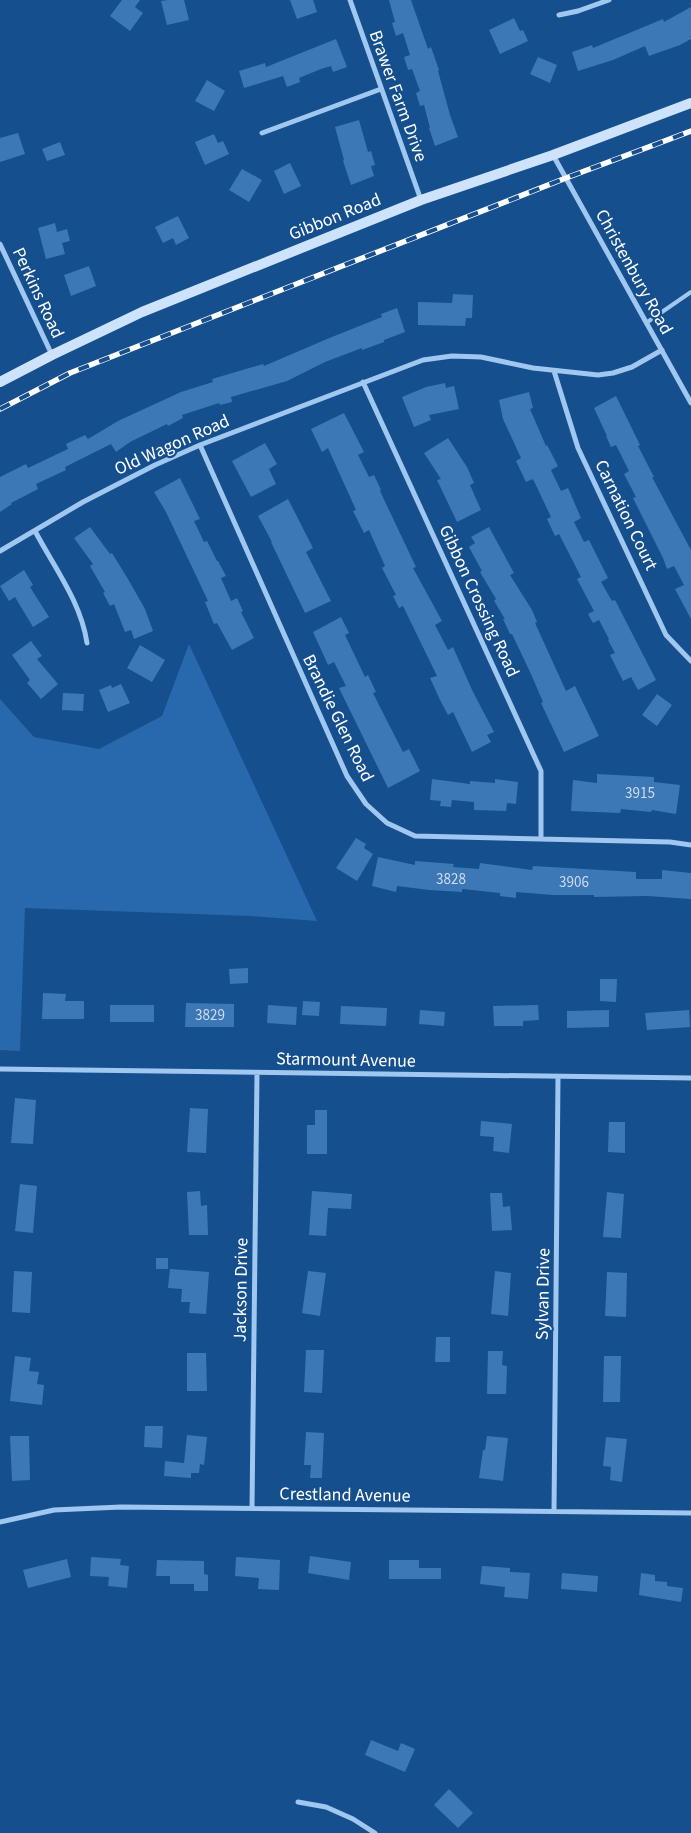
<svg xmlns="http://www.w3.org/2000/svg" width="691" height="1833" font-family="'Source Sans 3',sans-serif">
  <rect width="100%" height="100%" fill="#154f8d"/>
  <path fill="#2769ac" d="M189,644L317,921L250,916L25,908L20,1051L0,1050V699L34,737L99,749L162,716Z"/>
  <path fill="#3d78b6" d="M122,0H140L135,7L143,13L130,31L110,16Z
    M168,0H184L189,20L167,25L161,1Z
    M290,0H313L317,12L297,19Z
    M389,0H411L428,49L431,47L439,70L438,71L450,115L458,137L435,146L429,128H430L424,105L420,106L416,93L420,91L412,69L408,70L404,57L410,55L403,33L396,36L392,23L395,22Z
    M691,7V39L680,45L649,56L645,46L613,60L578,71L572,52L592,45L593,48L663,19L664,22Z
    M514,18L520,31L523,30L528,41L500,54L489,30Z
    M336,39L347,67L333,72L331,66L321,69L299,78L300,82L287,87L283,76L244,88L239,71L265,63L266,67Z
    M538,57L557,65L550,83L530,74Z
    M207,80L225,91L214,111L195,101Z
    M359,120L368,152L371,151L375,165L371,166L374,176L351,185L343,161L344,160L335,127Z
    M18,133L25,154L0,162V138Z
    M214,134L218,143L223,141L229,154L205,165L195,142Z
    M60,142L65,155L47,161L42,149Z
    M290,163L301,186L284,194L274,171Z
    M242,169L262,180L249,202L229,190Z
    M178,216L189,238L176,245L173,238L163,243L155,227Z
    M55,223L57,232L67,229L70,241L62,243L65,254L46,259L38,228Z
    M89,266L96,286L71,296L64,275Z
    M453,294L473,295L472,318H466L465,326L418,325V302L452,303Z
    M397,308L405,332L384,340V342L362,350V348L325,362L287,381L231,397L232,402L220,405L219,403L182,415L183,418L168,426L167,424L130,442L116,452L111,444L65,467L66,470L36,484L38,489L11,503L12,504L0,512V477L26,464L28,468L68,449L66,444L85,435L88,439L118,421L181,392L213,382L212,379L263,364L264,366L327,339L382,317L381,314Z
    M445,383L446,388L454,386L459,409L429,415L431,420L414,427L402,397L426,387Z
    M529,392L533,408L530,409L546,446L547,445L558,466L551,470L561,491L568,488L581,518L574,522L584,542L589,540L608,578L601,582L612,601L615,600L656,680L638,690L631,677L623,681L610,655L615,653L608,640L609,639L599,620L593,623L588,614L594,611L577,579L581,577L559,534L555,536L547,519L551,517L533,479L526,482L516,461L521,458L503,419L499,400Z
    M616,396L640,445L638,446L654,477H652L691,550V619L675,589L684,585L674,566L667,569L663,558L633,498L636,497L624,474L629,471L616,445L611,447L606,436H607L594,408Z
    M344,413L364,452L358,455L369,477L374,475L381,490L380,491L416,567L413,568L442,621L435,625L448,650L453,647L473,692L494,732L487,735L491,742L472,752L453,712L448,715L440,700L430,678L437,676L403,606L399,608L393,596L396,595L382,568L385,566L369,530L364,533L353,511L356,510L328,448L322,452L311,429Z
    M448,438L467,467L474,483L470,485L481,510L457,522L437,480L441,479L424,453Z
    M265,443L277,464L269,469L276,484L251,497L232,461Z
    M180,478L200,519L194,521L204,542L207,541L217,561H218L226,576L221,578L231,601L237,598L243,611L241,612L254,638L232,650L217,623L214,624L205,602L208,601L166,512L154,492Z
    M288,499L313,548L306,552L331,601L305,613L271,542H272L258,516Z
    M90,527L110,554L112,553L128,579L145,609L153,631L134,639L131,630L125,632L114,604L110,606L103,593L105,592L90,566L93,564L74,538Z
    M489,527L514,573L510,575L532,610L537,622L535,623L566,691L575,686L599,736L564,752L541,703L543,702L531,674L512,634H510L503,619H505L494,601L496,599L480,572L482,571L469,547L475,543L471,537Z
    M24,570L33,585L30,587L49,617L33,627L15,597L9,601L0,586Z
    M341,617L349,633L345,635L365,677L368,675L376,692L373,693L383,713L403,752L409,749L420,771L388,788L339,688L346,686L334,662L328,665L313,632Z
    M31,641L42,656L37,659L58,684L41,699L27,683L30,680L12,655Z
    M140,645L165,660L152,682L127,668Z
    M121,684L130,703L108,712L99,690L111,685L112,688Z
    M63,693L84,694L83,711L62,710Z
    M657,694L672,705L657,726L642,715Z
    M597,774L654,777V782L680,785L676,814L652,810L651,812L621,809L620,813L571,811L573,780L597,783Z
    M432,779L470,784V781L495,783V779L518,782L516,804L507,803L506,811L474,810V802L452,800L451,807L440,806L441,801L430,800Z
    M356,838L366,844L364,848L373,854L357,881L336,868Z
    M378,857L415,865V861L454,864L453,867L479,869L480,863L532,870L533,866L636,872V879H662V870L691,873V899L647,896L594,897V895H553L516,892V898L500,896V893L462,889V892L429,890L397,886L396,892L372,886Z
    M248,968V983L230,984L229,969Z
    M600,979H617L616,1002L600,1001Z
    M43,993L66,994L65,1001H84V1019H42Z
    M303,1001L320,1002L319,1016L302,1015Z
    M186,1003L234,1004V1027H185Z
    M110,1005H154V1022H110Z
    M268,1005L297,1007L296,1025L267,1023Z
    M538,1005L539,1020L523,1021V1026H494L493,1006Z
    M341,1006L387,1008L386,1026L340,1024Z
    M420,1010L445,1012L444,1026L419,1024Z
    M609,1010V1027L567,1028V1011Z
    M689,1010L690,1027L647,1030L645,1013Z
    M15,1098L36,1100L33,1144L11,1143Z
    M190,1108L208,1109L206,1153L187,1152Z
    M315,1110H327V1154H307V1125H315Z
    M481,1121L512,1124L509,1153L493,1151L494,1137L480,1136Z
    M609,1122H625V1153L608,1152Z
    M20,1184L37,1186L33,1233L15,1231Z
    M200,1191L201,1206L207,1205L208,1235H189L187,1192Z
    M312,1191L352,1194L351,1209L328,1208L326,1236L309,1235Z
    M607,1192L624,1194L621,1238L603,1237Z
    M490,1193H502L503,1207L510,1206L512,1230L492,1231Z
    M156,1258H168V1269H156Z
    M170,1269L209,1272L206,1314L189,1313L190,1302H181L182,1289L168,1288Z
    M14,1271L32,1272L30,1313L12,1312Z
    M308,1271L326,1273L320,1316L302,1313Z
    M495,1271L511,1273L508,1316L491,1314Z
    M607,1272L627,1273L626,1317L605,1316Z
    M436,1337H450V1362H435Z
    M306,1350H324L322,1393L304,1392Z
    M488,1351H503L502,1365L507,1366L506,1394H487Z
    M187,1353H206L207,1391H187Z
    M15,1356L31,1358L29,1371L39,1372L37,1384L44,1385L42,1405L10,1401Z
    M604,1356H621L620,1402H603Z
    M145,1426H163L162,1448L144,1447Z
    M306,1432L324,1433L322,1478H310L311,1465H304Z
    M187,1435L207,1437L204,1465L200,1464L199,1473H191V1478L164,1476L165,1461L184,1463Z
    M10,1436H29L30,1480L12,1481Z
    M487,1436L508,1438L503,1481L479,1478L483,1450H485Z
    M606,1437L627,1439L622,1482L610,1480L611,1467L603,1466Z
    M310,1556L351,1562L349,1580L308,1573Z
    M91,1557L121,1559L120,1565L129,1566L127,1588L108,1586L109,1577L90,1576Z
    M236,1557L280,1560L279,1590L258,1589L259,1578L235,1576Z
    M67,1559L71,1577L28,1588L23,1570Z
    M157,1560L204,1561V1574L208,1575V1591H194V1584H170V1576H156Z
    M389,1560H419V1568H441V1579H389Z
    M482,1566L510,1568V1572L530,1573L528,1599L504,1597L505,1587L480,1584Z
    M562,1573L598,1576L597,1592L561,1589Z
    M641,1573L655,1575V1581L667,1582V1586L683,1588L681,1602L639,1595Z
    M371,1740L398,1751L401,1743L415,1749L405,1772L365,1755Z
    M449,1789L473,1813L458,1828L434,1805Z"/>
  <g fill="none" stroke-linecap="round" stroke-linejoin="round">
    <path stroke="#9fc7f0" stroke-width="4" d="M646,323L691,292"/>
    <path stroke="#9fc7f0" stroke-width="5" d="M350,0L421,200
      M559,15L578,11L609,0
      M262,133L381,89
      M553,155L691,403
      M0,244L52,355
      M554,371L578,448L666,635L691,661
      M363,382L541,771V838
      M200,445L347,776L366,804L387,823L415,836L670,842L691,845
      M35,531C54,567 81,602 87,643
      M0,551L83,502L155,465L200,445L423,360L452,356L481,357L533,368L598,375L613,373L632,367L662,350
      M0,1069L691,1078
      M252,1508L257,1073
      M554,1511L558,1077
      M0,1522L54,1510L121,1507L691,1513
      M298,1802L326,1807L353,1819L375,1833"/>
    <path stroke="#cde3fb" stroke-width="10" d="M0,382L52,355L142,312L421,200L553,155L691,103"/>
    <defs>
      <path id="rail" d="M0,409L70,373L566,178L691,131"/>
    </defs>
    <use href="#rail" stroke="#fff" stroke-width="5.5"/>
    <use href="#rail" stroke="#154f8d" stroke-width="4" stroke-dasharray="11" stroke-linecap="butt"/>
  </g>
  <g text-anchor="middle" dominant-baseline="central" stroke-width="4.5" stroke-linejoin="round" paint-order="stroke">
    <g font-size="15" fill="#cedded">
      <text x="640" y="793">3915</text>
      <text x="451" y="879">3828</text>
      <text x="574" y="882">3906</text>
      <text x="210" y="1015">3829</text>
    </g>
    <g font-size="18" fill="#fff" stroke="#154f8d">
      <text transform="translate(398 96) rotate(70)">Brawer Farm Drive</text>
      <text transform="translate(335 217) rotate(-22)">Gibbon Road</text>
      <text transform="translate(634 272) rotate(61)">Christenbury Road</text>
      <text transform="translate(38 293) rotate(65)">Perkins Road</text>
      <text transform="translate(172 445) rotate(-24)">Old Wagon Road</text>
      <text transform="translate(626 515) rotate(64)">Carnation Court</text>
      <text transform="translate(479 601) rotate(65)">Gibbon Crossing Road</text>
      <text transform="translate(338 718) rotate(64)">Brandie Glen Road</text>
      <text transform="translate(346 1060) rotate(1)">Starmount Avenue</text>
      <text transform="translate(241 1290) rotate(-89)">Jackson Drive</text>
      <text transform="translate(543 1294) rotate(-89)">Sylvan Drive</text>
      <text transform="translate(345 1495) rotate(1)">Crestland Avenue</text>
    </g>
  </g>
</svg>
